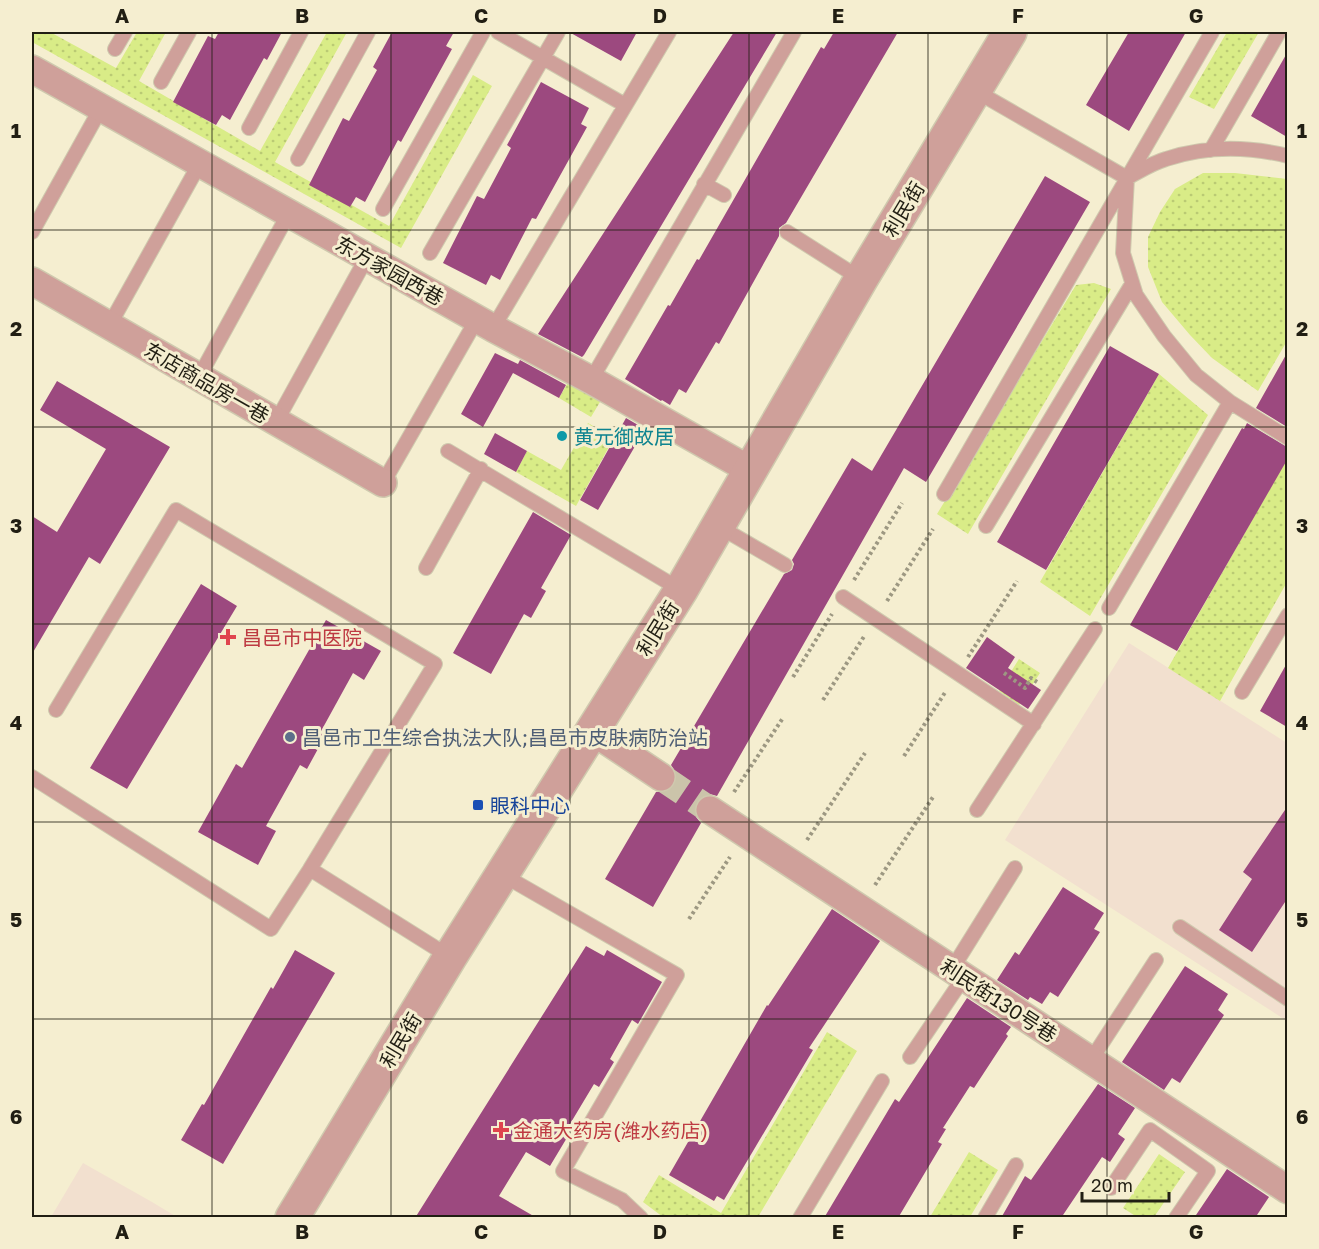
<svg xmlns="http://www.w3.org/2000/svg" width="1319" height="1249" font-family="'Golos Text','Noto Sans SC',sans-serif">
  <defs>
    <pattern id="garden-dots" width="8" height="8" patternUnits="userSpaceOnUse" patternTransform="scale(1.5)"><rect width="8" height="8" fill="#d9ec87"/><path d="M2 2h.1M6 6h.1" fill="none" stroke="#baca74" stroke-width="1.8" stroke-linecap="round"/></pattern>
  </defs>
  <rect width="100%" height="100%" fill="#f5eed0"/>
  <path fill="#f2e0cf" d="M1129,643L1287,743V1021L1005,840Z
    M83,1163L152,1202L177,1217H51Z"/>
  <path fill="url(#garden-dots)" d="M32,32H50L116,68L137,32H166L139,81L260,151L327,32H347L275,162L389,226L473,75L492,86L401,248L32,42Z
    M1227,32H1259L1214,109L1189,97Z
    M1203,173H1235L1287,179V341L1258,391L1212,358L1190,335L1162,302L1148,267V237L1160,212L1175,189Z
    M1094,283L1111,289L968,534L937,514L1076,285Z
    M1159,374L1208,415L1090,616L1040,582Z
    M570,379L603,397L591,417L559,398Z
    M588,423L614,438L576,506L516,472L527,451L561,470Z
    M1285,462L1287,464V582L1220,701L1168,668Z
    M1019,659L1040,673L1019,705L999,691Z
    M827,1032L857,1051L758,1217H663L643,1202L659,1175L721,1213Z
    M969,1152L998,1170L970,1217H930Z
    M1159,1154L1185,1172L1154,1217H1137L1123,1208Z"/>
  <path fill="#9c497f" d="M219,32H282L267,60L264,58L230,120L222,115L216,125L173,102L208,36L215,39Z
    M392,32H454L446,46L452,49L401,142L398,140L365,202L356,197L350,207L309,185L343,118L349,121L377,70L373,67Z
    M569,32H637L621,61Z
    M734,32H777L584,355L582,357L538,334Z
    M834,32H898L786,223L779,228V236L719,344L716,342L686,393L679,389L670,405L662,400L661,401L625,379L668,305L670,306L697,259L699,260L821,47L824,49Z
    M1129,32H1186L1129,131L1086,105Z
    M1287,53V137L1251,116Z
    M541,82L589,108L581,124L587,127L536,219L532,218L500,280L491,275L486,285L443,263L477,196L484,199L511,148L507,145Z
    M1045,176L1090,202L926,482L904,468L717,796L710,794L703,796L697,802L694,809L696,817L701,823L653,907L605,879L656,792L667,791L674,785L677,777L675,771L671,765L784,574L792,570L794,564L792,560L852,458L872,471Z
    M1110,346L1159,374L1046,570L997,542Z
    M495,353L518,364L520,360L566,385L559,398L513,373L483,427L461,414Z
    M1287,353V427L1256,408Z
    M57,381L170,447L100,564L89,557L32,654V516L57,532L106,449L40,410Z
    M626,418L645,429L598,510L580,500Z
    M1247,423L1287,447V460L1177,651L1130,625L1242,428L1244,429Z
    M495,433L527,451L516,472L484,454Z
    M533,512L571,535L541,588L546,591L531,618L524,614L491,674L453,653Z
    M201,584L237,606L127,789L90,768Z
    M326,620L381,651L364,680L353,673L320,733L325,736L307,769L300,765L266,826L276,831L258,865L198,832L236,764L242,768Z
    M987,637L1015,657L1008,668L1041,690L1028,709L966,668Z
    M1287,663V727L1260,711Z
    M1287,807V899L1252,952L1219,930L1252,879L1243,872Z
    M1063,887L1104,913L1094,929L1100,932L1058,997L1050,992L1042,1004L1030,997L1028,1000L997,980L1015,952L1019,955Z
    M832,909L880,941L809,1048L813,1050L724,1200L717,1196L714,1201L669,1175L767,1005L768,1006Z
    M586,946L604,956L607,950L662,982L638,1024L632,1020L610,1059L614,1062L599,1087L594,1084L570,1124L574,1126L550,1166L526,1152L499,1196L537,1218H415Z
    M295,950L335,973L223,1164L181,1140L202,1104L204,1105L271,987L273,989Z
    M1185,966L1228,994L1218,1010L1224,1015L1180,1083L1172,1078L1164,1090L1122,1062Z
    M967,998L1011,1027L1006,1034L1008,1036L974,1088L970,1086L943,1128L946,1129L938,1142L942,1144L898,1218H824L895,1099L899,1102Z
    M1098,1084L1135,1108L1118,1134L1125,1139L1110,1162L1102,1157L1061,1218H1001L1025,1176L1031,1180Z
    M1227,1169L1269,1197L1255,1218H1194Z"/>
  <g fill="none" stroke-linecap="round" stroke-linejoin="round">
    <path stroke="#cbc4aa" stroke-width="27" stroke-dasharray="27 14" stroke-linecap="butt" d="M661,777L710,810"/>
    <defs>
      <path id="service" d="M498,32L625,105
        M115,49L125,32
        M161,82L189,32
        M974,90L1127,178L1123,253L1136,295L1164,336L1196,375L1230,402L1288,438
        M249,128L301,32
        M1211,150L1279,32
        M298,159L368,32
        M1127,178C1140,171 1152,163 1166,159C1205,146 1247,146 1288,156
        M704,184L724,195
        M383,209L483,32
        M32,232L101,108
        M787,232L861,279
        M430,253L558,32
        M109,326L200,163
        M493,328L669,32
        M199,377L289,213
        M591,380L794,32
        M276,422L367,257
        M448,451L681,590
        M383,483L477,319
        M944,494L1212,32
        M718,526L785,565
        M986,526L1132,284
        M426,568L481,469
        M843,597L1034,724
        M1109,608L1230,402
        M1242,692L1288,615
        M56,710L176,510L435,664L310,869L450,957
        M32,777L271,929L310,869
        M977,810L1095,629
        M503,875L677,975L563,1171L622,1200L641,1218
        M1180,927L1288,999
        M952,969L1015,868
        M910,1057L964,977
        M1091,1060L1156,960
        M1111,1188L1150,1130L1208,1171L1176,1218
        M800,1218L882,1081
        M985,1218L1016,1165"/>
      <path id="minor" d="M32,69L493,328L591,380L750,470
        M32,281L383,483
        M592,731L661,777
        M710,810L1288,1190"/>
      <path id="tertiary" d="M292,1218L450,957L681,590L861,279L1010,32"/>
    </defs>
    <use href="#service" stroke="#cfc9ae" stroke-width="16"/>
    <use href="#minor" stroke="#cfc9ae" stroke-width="30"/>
    <use href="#tertiary" stroke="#cfc9ae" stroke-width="36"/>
    <path stroke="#9d9882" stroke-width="4" stroke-dasharray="3 3" stroke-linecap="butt" d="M854,580L902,503
      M887,601L933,529
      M968,657L1017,581
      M1004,673L1025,688L1031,678L1037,682
      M793,677L832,614
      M823,700L865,635
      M904,756L946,691
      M734,792L783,718
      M807,840L865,753
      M875,885L933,797
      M689,919L730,857"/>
    <use href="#service" stroke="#cfa09a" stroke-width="14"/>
    <use href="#minor" stroke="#cfa09a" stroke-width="27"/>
    <use href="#tertiary" stroke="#cfa09a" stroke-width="33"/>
  </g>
  <path fill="none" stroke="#211e13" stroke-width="1.5" stroke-opacity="0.55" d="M212,32V1218M391,32V1218M570,32V1218M749,32V1218M928,32V1218M1107,32V1218M32,230H1288M32,427H1288M32,624H1288M32,822H1288M32,1019H1288"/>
  <circle fill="#0f9aa8" stroke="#f5eed0" stroke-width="2" cx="562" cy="436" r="6"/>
  <g fill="#e0444e" stroke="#f5eed0" stroke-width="2">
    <path d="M225 628h6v6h6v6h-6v6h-6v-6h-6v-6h6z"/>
    <path d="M498 1121h6v6h6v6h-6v6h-6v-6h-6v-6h6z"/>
  </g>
  <circle fill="#5c6f8a" stroke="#f5eed0" stroke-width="2" cx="290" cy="737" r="6"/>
  <rect fill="#1a4fb4" stroke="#f5eed0" stroke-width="2" x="472" y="799" width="12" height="12" rx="3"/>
  <g text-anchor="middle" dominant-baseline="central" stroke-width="6" stroke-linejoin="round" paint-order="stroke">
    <g font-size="20" fill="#211e13" stroke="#f5eed0">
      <text transform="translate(903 209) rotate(-59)">利民街</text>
      <text transform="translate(390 270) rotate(29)">东方家园西巷</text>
      <text transform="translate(207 382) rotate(30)">东店商品房一巷</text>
      <text transform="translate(657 628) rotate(-58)">利民街</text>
      <text transform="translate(999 1000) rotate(33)">利民街130号巷</text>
      <text transform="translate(400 1040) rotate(-59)">利民街</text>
    </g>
    <g font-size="20" fill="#0d838f" stroke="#f5eed0" text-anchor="start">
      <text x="574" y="436">黄元御故居</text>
    </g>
    <g font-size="20" fill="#be3a42" stroke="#f5eed0" text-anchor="start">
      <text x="242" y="637">昌邑市中医院</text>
      <text x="513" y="1130">金通大药房(潍水药店)</text>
    </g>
    <g font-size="20" fill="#4e5e75" stroke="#f5eed0" text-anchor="start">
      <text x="302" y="737">昌邑市卫生综合执法大队;昌邑市皮肤病防治站</text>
    </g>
    <g font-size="20" fill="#164399" stroke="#f5eed0" text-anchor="start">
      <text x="490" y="805">眼科中心</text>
    </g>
  </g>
  <rect width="1319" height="1249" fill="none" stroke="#f5eed0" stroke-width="66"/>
  <path d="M1082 1192v9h87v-9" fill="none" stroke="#211e13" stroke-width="3"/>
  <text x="1091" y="1192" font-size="18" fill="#211e13" stroke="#f5eed0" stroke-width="4.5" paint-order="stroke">20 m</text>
  <rect x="33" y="33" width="1253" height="1183" fill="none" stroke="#211e13" stroke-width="2"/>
  <g font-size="20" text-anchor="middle" font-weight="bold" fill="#211e13">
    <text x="122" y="23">A</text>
    <text x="302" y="23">B</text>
    <text x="481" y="23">C</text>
    <text x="660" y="23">D</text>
    <text x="838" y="23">E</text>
    <text x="1018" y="23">F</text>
    <text x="1196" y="23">G</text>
    <text x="16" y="138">1</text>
    <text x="1302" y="138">1</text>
    <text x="16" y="336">2</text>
    <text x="1302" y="336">2</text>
    <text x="16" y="533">3</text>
    <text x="1302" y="533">3</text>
    <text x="16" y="730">4</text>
    <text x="1302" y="730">4</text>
    <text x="16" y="927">5</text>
    <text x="1302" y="927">5</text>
    <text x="16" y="1124">6</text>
    <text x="1302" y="1124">6</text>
    <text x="122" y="1239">A</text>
    <text x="302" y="1239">B</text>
    <text x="481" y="1239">C</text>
    <text x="660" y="1239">D</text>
    <text x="838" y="1239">E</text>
    <text x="1018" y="1239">F</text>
    <text x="1196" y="1239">G</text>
  </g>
</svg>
